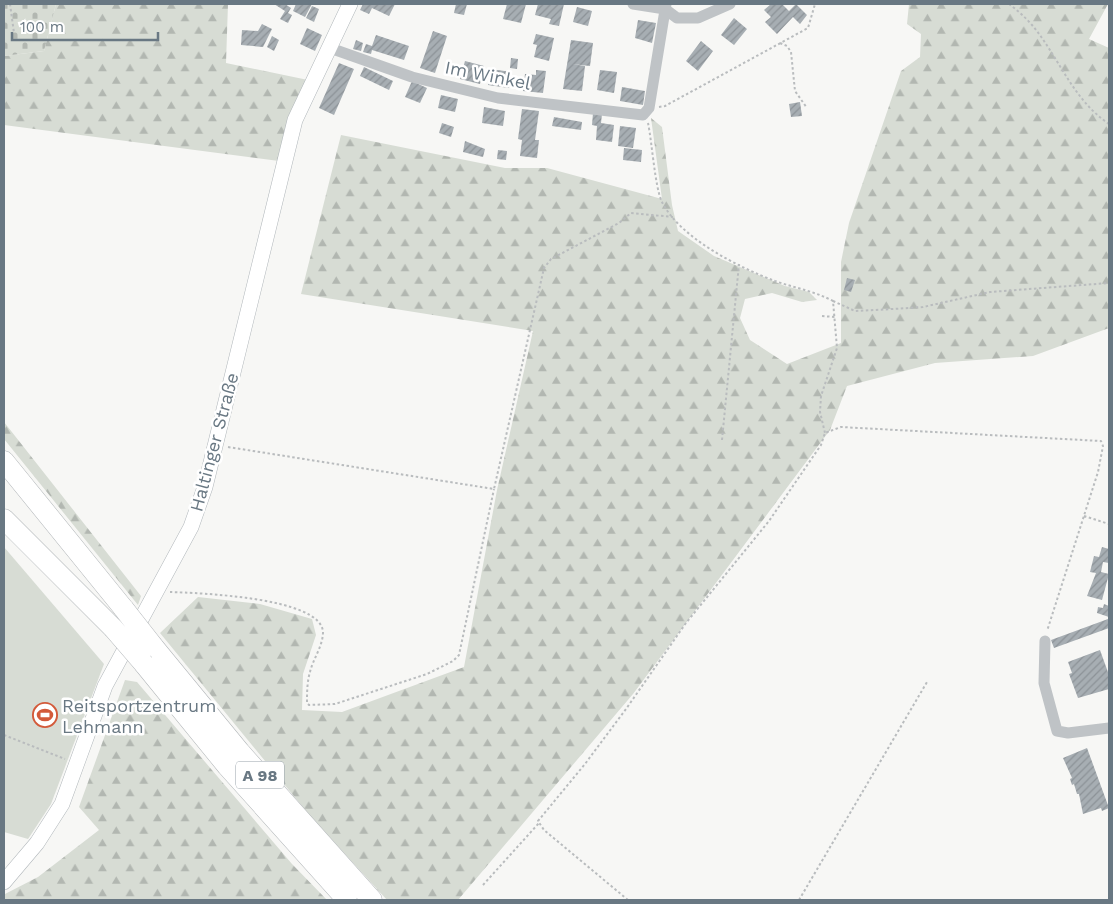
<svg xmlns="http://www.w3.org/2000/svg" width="1113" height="904" font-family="'Work Sans',sans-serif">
  <defs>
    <pattern id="forest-firs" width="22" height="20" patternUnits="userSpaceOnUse" patternTransform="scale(1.25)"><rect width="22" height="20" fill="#d7dcd4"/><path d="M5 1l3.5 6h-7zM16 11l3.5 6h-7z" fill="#b2b7b1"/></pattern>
    <pattern id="cemetery-stones" width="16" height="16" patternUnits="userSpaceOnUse" patternTransform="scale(1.25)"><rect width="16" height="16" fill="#d7dcd4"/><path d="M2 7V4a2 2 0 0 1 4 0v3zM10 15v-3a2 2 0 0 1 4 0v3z" fill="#b2b7b1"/></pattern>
    <pattern id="building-hatch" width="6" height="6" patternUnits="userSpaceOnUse" patternTransform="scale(1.25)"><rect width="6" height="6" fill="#a7aeb3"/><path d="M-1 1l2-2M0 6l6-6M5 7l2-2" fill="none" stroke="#8c9297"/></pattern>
  </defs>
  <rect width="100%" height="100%" fill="#f7f7f5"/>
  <path fill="url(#forest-firs)" d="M56,4H228L226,63L308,80L279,161L4,125V56L44,51Z
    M909,4H1108L1089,39L1109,48V328L1033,356L935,363L847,386L830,430L633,694L458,900H387L311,817L160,633L198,597L260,604L312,619L316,635L303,674L302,710L342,712L464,667L497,490L533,331L301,294L341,135L505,168H547L662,199L651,118L662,127L672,205L678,231L714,256L785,286L809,292L817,300L802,302L772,293L745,299L740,318L750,340L787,364L841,343V262L849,223L901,71L920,57L921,34L907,24Z
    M4,422L141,596L138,605L4,439Z
    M125,680L137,682L292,864L327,900H4L5,894L38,877L99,830L79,807Z"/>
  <path fill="url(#cemetery-stones)" d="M4,4H56L44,51L4,56Z"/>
  <path fill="#d7dcd4" d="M4,547L104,664L51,804L28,839L4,832Z"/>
  <path fill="url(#building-hatch)" d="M274,4H285L291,8L288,13L292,15L288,23L280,19L285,11Z
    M296,4H312L305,17L293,11Z
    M363,4H395L389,16L372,8L369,14L360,10Z
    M456,4H467L464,15L454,13Z
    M507,4H526L521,23L503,19Z
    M538,4H564L559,26L549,24L551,19L535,15Z
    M771,4H782L789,11L796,4L807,15L800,24L793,17L777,34L765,22L771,17L764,10Z
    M312,6L319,9L314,22L306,18Z
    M577,7L592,11L588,26L573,22Z
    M734,18L747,29L734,45L721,35Z
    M638,20L656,23L652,43L635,38Z
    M262,24L272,29L263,47L241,45L242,30L258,31Z
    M307,28L322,35L315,51L300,44Z
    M433,31L447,36L435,73L420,68Z
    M536,34L554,38L549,61L534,57L537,45L533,44Z
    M376,35L409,46L404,60L372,50L371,54L363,52L366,44L372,46Z
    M272,36L279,40L274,51L267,47Z
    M356,40L363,43L361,51L353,49Z
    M571,40L593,43L590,66L572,64L585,66L582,91L563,89Z
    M701,41L713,51L698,71L686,61Z
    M511,58L518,59L517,69L510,68Z
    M465,61L484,66L480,84L460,79Z
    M339,63L354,69L334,115L319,108Z
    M364,67L393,81L389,90L360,76Z
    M490,69L511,72L509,88L488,85Z
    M536,70L546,71L543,93L523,91L525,74L536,75Z
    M600,70L617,72L614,93L597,90Z
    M412,81L427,88L420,103L405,97Z
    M622,87L645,91L643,105L620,101Z
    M441,95L458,99L455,112L438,108Z
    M800,102L802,116L791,117L789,104Z
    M484,107L505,111L503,126L482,123Z
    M522,109L539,111L535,140H539L537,158L520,156L522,140L518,139Z
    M593,113L602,114L601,123L614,125L612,142L596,140L597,126L592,125Z
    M554,117L582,122L581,130L552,126Z
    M442,123L454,127L451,137L439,133Z
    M620,126L636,128L633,148L618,146Z
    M465,141L485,149L483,157L463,152Z
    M624,148L642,150L641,162L623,160Z
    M498,150L507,151L506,160L497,159Z
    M847,278L855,280L851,292L844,290Z
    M1102,547L1109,549V563L1103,562L1101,572L1109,574L1102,600L1087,596L1096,573L1090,572L1094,556L1099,557Z
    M1104,604L1109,606V617L1097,613L1098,607L1103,608Z
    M1108,619L1109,628L1054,648L1051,640Z
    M1100,650L1109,675V689L1078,698L1069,674L1072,673L1068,662Z
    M1087,748L1109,808L1102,811L1101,808L1083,814L1079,794H1077L1074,784L1072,785L1070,779L1072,778L1063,758Z"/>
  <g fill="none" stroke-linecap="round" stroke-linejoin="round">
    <defs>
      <path id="secondary" d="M4,882L37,843L62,804L105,686L191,527L205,487L295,120L350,4"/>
      <path id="highway" d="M4,461L124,609
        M4,519L113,628
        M153,646L240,752L372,900
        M144,664L227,766L347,900"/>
    </defs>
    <use href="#secondary" stroke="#b1b7bb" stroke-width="16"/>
    <use href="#highway" stroke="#b2b6b9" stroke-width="21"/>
    <path stroke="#b9bcbe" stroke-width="2" stroke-dasharray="2.5 2.5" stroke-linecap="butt" d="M10,4L14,33
      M1009,4C1017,10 1025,17 1032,25C1059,57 1072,99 1109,124
      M780,43L787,46L791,52L795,91L807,108
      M659,107L665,106L808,28L815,4
      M648,123C652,142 655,188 662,202C680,238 738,267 775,281C795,288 814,291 833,301L837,348L821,396L820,412L825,433
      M833,301L855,311L893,309L923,307L990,292L1109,283
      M822,316L835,317
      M722,440L739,264
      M228,447L494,489L544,268L551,259L619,223L631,213L673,217
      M1084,516L1109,524
      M170,592C197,593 321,597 323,632C323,646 313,659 310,672C307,682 307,693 307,703L309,705L335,704L427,674L453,661L459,655L494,489
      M4,735L65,759
      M483,885L539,823
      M628,900L544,830L538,821L585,764L626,709L686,623L769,521L821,445L825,433L841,427L1101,441L1103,446L1098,472L1047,631
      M799,900L927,682"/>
    <path stroke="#bfc3c6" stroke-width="11" d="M633,4L665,9L677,18H698L730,4
      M330,48L412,77L498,98L643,115L649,108L666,4
      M1045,641L1044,683L1057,731L1068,733L1109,728"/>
    <use href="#secondary" stroke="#fff" stroke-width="15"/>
    <use href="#highway" stroke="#fff" stroke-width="20"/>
    <defs>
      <path id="highway-bridge" d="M124,609L153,646
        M113,628L144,664"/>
    </defs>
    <use href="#highway-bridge" stroke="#b2b6b9" stroke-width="21" stroke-linecap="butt"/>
    <use href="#highway-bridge" stroke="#fff" stroke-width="20"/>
  </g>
  <defs>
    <symbol id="stadium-ring" viewBox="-11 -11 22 22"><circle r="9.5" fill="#fff" stroke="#d35a3a" stroke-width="1.5"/><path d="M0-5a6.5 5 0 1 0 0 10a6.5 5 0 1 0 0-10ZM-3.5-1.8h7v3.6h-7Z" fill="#d35a3a"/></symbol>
  </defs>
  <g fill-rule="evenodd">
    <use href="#stadium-ring" x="31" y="701" width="28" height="28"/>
  </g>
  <g text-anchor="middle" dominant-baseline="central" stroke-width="5" stroke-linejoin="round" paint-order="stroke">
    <rect fill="#fff" stroke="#96a0a8" stroke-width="1" x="236" y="761.5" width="48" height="27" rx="4"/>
    <g font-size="16" font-weight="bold" fill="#697883">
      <text x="260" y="775">A 98</text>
    </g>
    <g font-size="18" fill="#697883" stroke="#fff">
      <text transform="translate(488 75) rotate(11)">Im Winkel</text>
      <text transform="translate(214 442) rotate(-75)">Haltinger Straße</text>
    </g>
    <g font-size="18" fill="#697883" stroke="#fff" text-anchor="start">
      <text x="62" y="705">Reitsportzentrum<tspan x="62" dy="21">Lehmann</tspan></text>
    </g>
  </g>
  <rect width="1113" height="904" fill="none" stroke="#697883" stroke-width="10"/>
  <path d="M12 32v8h146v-8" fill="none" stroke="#697883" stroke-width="2.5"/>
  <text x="20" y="32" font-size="15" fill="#697883" stroke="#ffffff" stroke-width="4" paint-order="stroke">100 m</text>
</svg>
